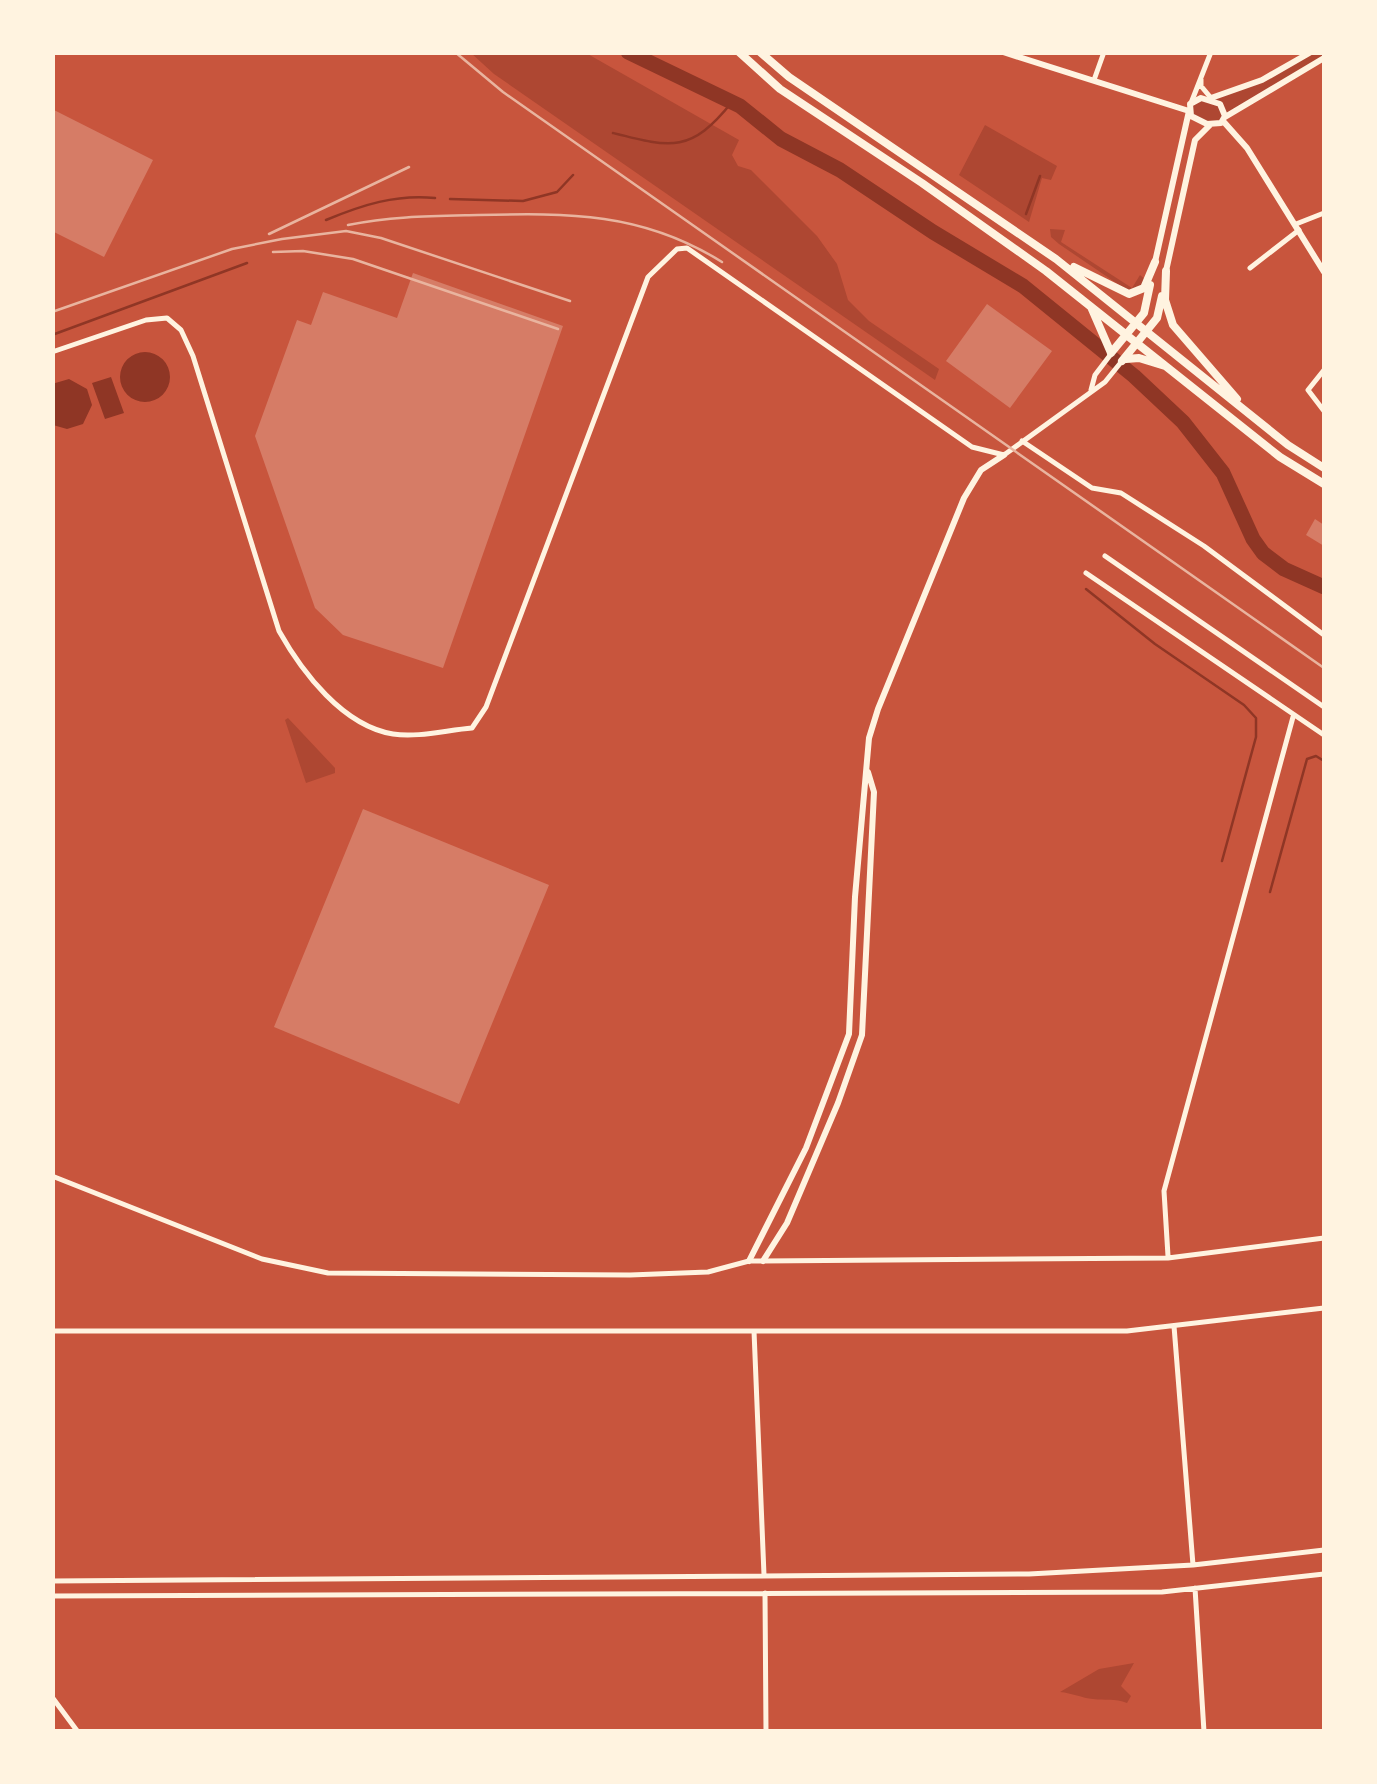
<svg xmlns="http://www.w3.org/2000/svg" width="1377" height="1784" font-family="'Titillium Web',sans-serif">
  <rect width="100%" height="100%" fill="#c8553d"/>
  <path fill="#ae4732" d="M471,53H586L739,140L732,155L738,166L751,170L817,236L837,264L848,300L869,321L939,369L935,380L494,74Z
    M1311,53H1324V58L1212,125L1192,116V102L1250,84Z
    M985,125L1057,166L1051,180L1042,178L1029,222L959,175Z
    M1050,229L1065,230L1061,242L1132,288L1140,275L1147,281L1131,293L1059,244L1051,237Z
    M288,718L335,768V773L306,783L285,720Z
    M1134,1663L1121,1686L1131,1696L1127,1703C1115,1698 1105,1701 1093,1699C1082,1698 1072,1693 1060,1692L1099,1669Z"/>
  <path fill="#8f3625" d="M120 377a25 25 0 1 1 50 0a25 25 0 1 1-50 0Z
    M111,377L124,413L105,419L92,383Z
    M69,379L87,389L92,405L83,424L67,429L53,425L52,384Z"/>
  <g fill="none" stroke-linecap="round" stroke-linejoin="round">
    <path stroke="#8f3625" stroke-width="2.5" d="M613,133C672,148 691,153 732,102
      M450,199L523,201L557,192L573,175
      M1026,214L1040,176
      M326,220C362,205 396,194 435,198
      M52,335L247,263
      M1086,589L1155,644L1244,705L1256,718V737L1222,861
      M1270,892L1307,759L1316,756L1324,761"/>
    <path stroke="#8f3625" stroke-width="15" d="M628,52L740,106L781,139L840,170L933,232L1023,286L1134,376L1183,422L1223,473L1253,539L1263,553L1284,569L1324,587"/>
  </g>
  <path fill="#d67c66" d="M52,109L153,160L104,257L52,231Z
    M413,273L563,326L443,668L343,635L315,608L255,436L297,320L311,325L323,292L397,318Z
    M987,304L1052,351L1010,408L946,361Z
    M1315,519L1324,525V546L1306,535Z
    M363,809L549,885L459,1104L274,1027Z"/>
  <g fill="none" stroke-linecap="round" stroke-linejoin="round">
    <path stroke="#fff3e0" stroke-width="5" d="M1201,79V86L1211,98
      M1094,80L1104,52
      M1191,103L1211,52
      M1296,224L1324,213
      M1250,268L1299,230
      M52,352L146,320L167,318L181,330L193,356L279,631C302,672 343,726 393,734C417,738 447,730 472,728L486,707L648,277L677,249L687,248L972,447L1004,455L1105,382L1122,361
      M1324,370L1308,390L1324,411
      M1091,390L1095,375L1111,354
      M1022,441L1092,488L1121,493L1204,546L1324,635
      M1105,556L1324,707
      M1086,573L1324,735
      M52,1176L262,1259L328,1273L630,1275L708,1272L749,1261L1168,1258L1324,1238
      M1168,1256L1164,1191L1293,717
      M1174,1326L1193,1565
      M52,1331H1127L1324,1308
      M754,1331L764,1575
      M52,1581L1029,1574L1193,1565L1324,1550
      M1195,1588L1204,1732
      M765,1593L766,1732
      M52,1596L1162,1592L1324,1574
      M52,1697L78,1732"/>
    <path stroke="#fff3e0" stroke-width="6" d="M749,1261L806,1148L849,1034L855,897L869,738L878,709L964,498L981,470L1004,455
      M763,1261L787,1223L838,1103L862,1035L874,792L868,772"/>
    <path stroke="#fff3e0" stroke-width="6" d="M1003,52L1189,111L1155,262
      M1201,98L1220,104L1225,116L1221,123L1207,124L1191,116L1190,104Z
      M1211,98L1262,80L1311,52
      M1225,117L1324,58
      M1223,121L1247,148L1324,272
      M1166,271L1195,140L1210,125"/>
    <path stroke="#fff3e0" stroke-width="8" d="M739,52L780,89L922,183L1046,271L1280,457L1324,484
      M760,52L789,77L1056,259L1288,445L1324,468
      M1074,267L1129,294L1144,288L1155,262
      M1166,271L1165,300L1173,325L1237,399
      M1091,307L1111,353
      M1111,353L1144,313L1150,285
      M1126,359L1139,358L1165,366
      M1122,361L1157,318L1162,296"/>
    <path stroke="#e9b49f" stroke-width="2.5" d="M455,52L503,92L1324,668
      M348,225C391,216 434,216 478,215C569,213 642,212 722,262
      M269,234L409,167
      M273,252L303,251L353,259L558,329
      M52,312L232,249L282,239L346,231L381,238L570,301"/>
  </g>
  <rect width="1377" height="1784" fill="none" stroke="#fff3e0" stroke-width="110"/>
</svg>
